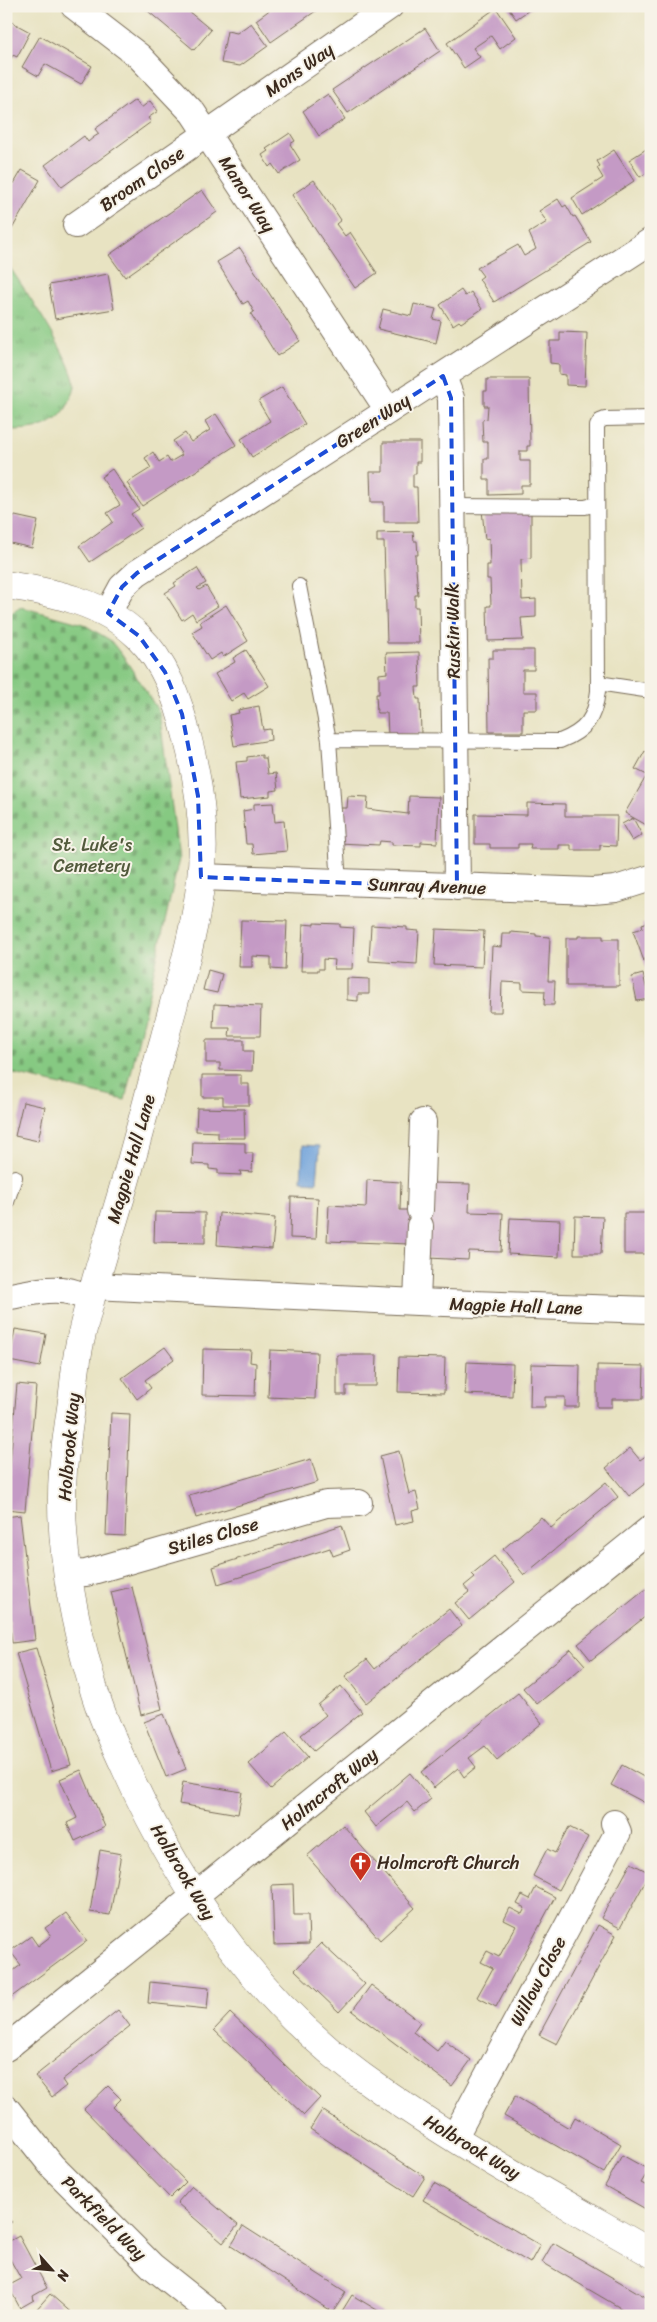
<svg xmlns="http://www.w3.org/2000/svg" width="657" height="2322" font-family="Sriracha,sans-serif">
  <defs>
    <pattern id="grass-tufts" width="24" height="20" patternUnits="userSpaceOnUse" patternTransform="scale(1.25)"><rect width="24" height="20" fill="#86c982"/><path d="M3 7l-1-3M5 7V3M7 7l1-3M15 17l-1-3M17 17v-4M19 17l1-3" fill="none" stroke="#6fa36a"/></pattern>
    <pattern id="cemetery-stones" width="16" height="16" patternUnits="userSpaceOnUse" patternTransform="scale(1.25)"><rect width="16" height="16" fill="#86c982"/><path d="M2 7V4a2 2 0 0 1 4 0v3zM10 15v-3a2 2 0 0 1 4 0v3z" fill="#6fa36a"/></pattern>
  </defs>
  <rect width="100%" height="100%" fill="#f7f3e8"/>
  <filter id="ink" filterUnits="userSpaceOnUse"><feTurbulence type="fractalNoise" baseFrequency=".02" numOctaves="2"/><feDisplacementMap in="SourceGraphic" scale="10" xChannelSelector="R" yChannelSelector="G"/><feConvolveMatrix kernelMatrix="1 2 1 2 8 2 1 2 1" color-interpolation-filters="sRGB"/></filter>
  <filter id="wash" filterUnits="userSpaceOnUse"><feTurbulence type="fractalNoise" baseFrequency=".0096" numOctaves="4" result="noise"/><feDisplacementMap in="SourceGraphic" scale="20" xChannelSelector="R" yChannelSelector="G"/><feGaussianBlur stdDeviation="1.12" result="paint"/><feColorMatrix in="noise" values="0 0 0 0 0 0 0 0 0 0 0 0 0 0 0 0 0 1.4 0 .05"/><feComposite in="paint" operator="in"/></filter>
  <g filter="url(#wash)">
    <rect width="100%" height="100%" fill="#e8e3c2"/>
    <path fill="url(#grass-tufts)" stroke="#607a50" d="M6,262C24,288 72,358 75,386C75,390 72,396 70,400C59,428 33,430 6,430Z"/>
    <path fill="url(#cemetery-stones)" stroke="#607a50" d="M21,607L83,624L110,640L125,659L159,712L179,859L125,1100L6,1072V616Z"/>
    <path fill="#6ea1da" stroke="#54667c" d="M303,1145L320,1146L317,1182L301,1181Z"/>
    <g id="blocks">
      <path fill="#c49ac5" d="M142,6H182L211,30L194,50Z
        M275,6H323L271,42L256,20Z
        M507,6H535L516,19Z
        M496,8L516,37L500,49L491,36L473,48L480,57L464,68L447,43Z
        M6,19L30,32L17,57L13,55L8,64Z
        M251,23L268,46L240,66L221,63L227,31L237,33Z
        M425,28L440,51L348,113L332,90Z
        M40,36L92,66L81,84L45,64L38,76L22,67Z
        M328,94L345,119L319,136L303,111Z
        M135,100L141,108L150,101L158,111L148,118L151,122L62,187L45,165L84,136L88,142L94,137L99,134L95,129Z
        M290,133L295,141L290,144L300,160L279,174L272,164L269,167L262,155L268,151L266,149Z
        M651,146V170L640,177L629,160Z
        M614,150L634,181L582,215L572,198L603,178L597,168L600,166L597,161Z
        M22,170L40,180L8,236L6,197Z
        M314,180L341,220L336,224L345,236L350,232L377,273L355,288L292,195Z
        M202,190L217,212L125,277L109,255Z
        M558,199L563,207L566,205L573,217L575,216L591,242L494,302L479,279L483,276L477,268L518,245L524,256L536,249L529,233L547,222L539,211Z
        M240,248L300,341L277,356L251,314L254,312L248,301L243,304L217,262Z
        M108,274L114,309L55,319L49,285Z
        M461,290L465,296L471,292L482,309L461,323L459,321L453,325L440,305Z
        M414,304L436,309L433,319L441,321L436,343L378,329L383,309L411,316Z
        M560,332L587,333L585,386L566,385V375L559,374V364L550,363V341H560Z
        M487,379H529L530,446H527V451H520V461H530V485H521V494L489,495V479H484V459H488V442H483L482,420L487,419L488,406H484V391H487Z
        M282,387L305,424L252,457L241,439L270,421L258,401Z
        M216,414L236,445L142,506L127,483L151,468L145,458L153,452L159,462L167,457L170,462L182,455L173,441L185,433L191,442L210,430L205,421Z
        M383,442H420V462H416V474H413V487H417L418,522H384V502H371L370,472H383Z
        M112,469L139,509L131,514L141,528L90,562L79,546L113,522L107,513L120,505L101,477Z
        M482,510H531V558L521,559L522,600L536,599V617L521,618L523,640L488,641L487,606H491L490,579H487V565H490L489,538L485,539Z
        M6,514L38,521L32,548L6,542Z
        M413,532L414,541H417L418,555H415L418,595H415V607H418L419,643H387L384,542H377V533Z
        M197,568L206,583L197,588L199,590L206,586L218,606L196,620L192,613L182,620L165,593L176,586L174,583Z
        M226,605L248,641L223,657L221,653L210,660L192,632L202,626L200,622Z
        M246,650L269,686L248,699L244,693L231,701L215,674L235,662L233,658Z
        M493,650H534V670H523V692H537V710H523V732H489L488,658H493Z
        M419,652L420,687H416L417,699H420L421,734L388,735L387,713H377L376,694H379V674L387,673L386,653Z
        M259,706L263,730L270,729L271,740L234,746L229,715L239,713L238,710Z
        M651,750V826L650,827L625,813L647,775L635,769L645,751L649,754Z
        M262,755V758H266L268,774L276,773L278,790L270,791V796L240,799L236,762L247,761V757Z
        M348,796L368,797L367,809L408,814L409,796L439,797L437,843L421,842V846L392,845V842L380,841L379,845L339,843L341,808H347Z
        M273,803L275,822L284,821L287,851L253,854L252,844H246L243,811L254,809V804Z
        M527,803L565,804V816H617L616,846L600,845V850H571V845H559V849H530L531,844H518V848H490V844H475V814L527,815Z
        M633,818L642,835L632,841L622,824Z
        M241,920L287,921L285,970L271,969V957L252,956V967H239Z
        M651,921V974L649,975L633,931L643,928L642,924Z
        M314,923L340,924V927L354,928L352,969H334L335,960L323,959V969H318V971H301L303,924L314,925Z
        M371,925L407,927V930L419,931L417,964L369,961Z
        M436,929L484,931L482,967L434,965Z
        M511,932L536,934V936L550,937L548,981H555L554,1005H544L545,991L522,990V983L502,982L501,1012H489L492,946L501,947L502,934H511Z
        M578,936H603V939H619V986H566V938H578Z
        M208,970L222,974L217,993L203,990Z
        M643,974L649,999L637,1001L632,977Z
        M347,978L369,979V994H358V1001L347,1000Z
        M214,1004L261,1006L260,1036H229L230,1028H213Z
        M206,1040H244V1051H253L252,1071L220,1070V1063H206Z
        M202,1075H241V1084H249V1105H223V1097H202Z
        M23,1102L45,1107L38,1141L15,1136Z
        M197,1108L244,1109L245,1138H218V1132L196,1131Z
        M193,1142L245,1143V1153H253L252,1172L240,1171L241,1175L218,1174V1170L209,1169V1165L192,1164Z
        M367,1180L401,1182L400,1210H420L432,1183L470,1184L469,1212L503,1213L501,1252L469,1251L468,1260L428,1258L410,1244L327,1241L329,1205L366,1207Z
        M291,1197L318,1198L316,1239L290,1238Z
        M155,1212L205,1213V1243L154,1242Z
        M219,1213L275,1218L272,1249L217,1245Z
        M624,1213H651V1254H624Z
        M575,1216L603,1217L601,1254H574Z
        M510,1218L560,1220L559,1257L508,1254Z
        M15,1329L46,1334L40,1367L9,1361Z
        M165,1347L174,1359L145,1380L151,1388L137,1399L122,1378Z
        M203,1349L251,1350L250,1362L256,1363L255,1396L202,1395Z
        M270,1350L317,1352L315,1399L268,1397Z
        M337,1355H377L376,1386H346V1395H337Z
        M399,1357L445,1358L444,1393L398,1392Z
        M467,1362L513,1364L512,1396L465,1394Z
        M531,1364L580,1365L579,1407H565V1397H545V1407H530Z
        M597,1365L644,1366L643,1399H612V1407H597Z
        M17,1384L36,1386L25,1511L6,1509Z
        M111,1413L130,1414L125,1536L106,1535Z
        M630,1448L640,1460L651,1452V1479L629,1496L606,1468Z
        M399,1451L409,1494L416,1492L420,1509L412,1511L414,1521L395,1525L380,1456Z
        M311,1459L318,1482L196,1518L189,1495Z
        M606,1482L618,1497L524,1575L503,1549L541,1517L551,1528Z
        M20,1515L35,1640L12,1643L6,1594V1517Z
        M342,1525L350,1550L333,1556L330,1548L218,1584L213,1567Z
        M494,1556L515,1582L469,1620L455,1603L469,1592L464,1586L475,1577L472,1574Z
        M651,1585V1612L591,1660L578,1644Z
        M132,1587L162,1709L141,1715L111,1592Z
        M449,1609L462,1626L366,1703L345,1676L367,1659L375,1669Z
        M36,1648L71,1765L51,1771L16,1653Z
        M571,1649L585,1665L537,1704L523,1688Z
        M341,1686L362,1712L314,1751L301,1735L326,1715L318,1705Z
        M518,1693L542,1723L497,1760L485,1746L469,1758L476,1767L464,1777L458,1768L434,1788L421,1772Z
        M164,1714L186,1769L166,1777L144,1722Z
        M286,1732L308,1757L271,1789L249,1764Z
        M622,1765L651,1781V1806L611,1785Z
        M81,1770L105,1827L75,1841L67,1823L77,1818L60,1779Z
        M410,1773L431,1799L415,1812L407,1802L376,1827L364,1812Z
        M183,1782L242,1792L238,1814L179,1804Z
        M343,1825L415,1908L380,1940L307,1856Z
        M569,1827L588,1837L559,1890L533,1876L547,1849L555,1853Z
        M100,1850L121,1854L110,1915L90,1912Z
        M631,1863L650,1873L620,1928L601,1918Z
        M293,1884L294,1915H308L309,1944L274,1945L272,1885Z
        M536,1887L555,1897L496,2007L477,1997L493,1968L481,1962L487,1951L499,1957L516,1926L504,1920L510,1908L522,1914L525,1908L517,1904L522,1895L530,1899Z
        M66,1913L87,1941L6,2001V1976L21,1965L10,1951L31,1936L38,1946L51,1936L45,1928Z
        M598,1925L616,1935L557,2044L539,2035Z
        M321,1943L365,1984L339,2012L295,1970Z
        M150,1982L209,1988L207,2009L148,2003Z
        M371,1985L420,2022L413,2032L437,2051L445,2041L471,2060L452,2086L352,2011Z
        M118,2010L130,2026L62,2080L66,2086L52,2097L35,2076Z
        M230,2013L320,2098L304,2115L214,2030Z
        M108,2086L121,2099L113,2107L186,2182L170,2198L84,2109Z
        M515,2096L569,2128L575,2117L621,2144L604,2173L504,2116Z
        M322,2110L425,2177L413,2196L310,2129Z
        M622,2155L649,2170L641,2183L651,2188V2212L605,2186Z
        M434,2183L540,2245L530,2263L423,2200Z
        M192,2186L238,2225L223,2243L177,2203Z
        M6,2216L12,2222L6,2227Z
        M243,2226L346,2292L333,2312L231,2246Z
        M19,2236L47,2288L33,2296L34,2300L20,2308L8,2286L21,2279L6,2252V2243Z
        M553,2243L651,2300V2316H634L542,2262Z
        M50,2294L75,2316H39L34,2312Z
        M352,2295L387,2316H339Z"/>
    </g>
  </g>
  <g filter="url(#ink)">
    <use href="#blocks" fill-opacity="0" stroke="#786b57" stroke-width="1"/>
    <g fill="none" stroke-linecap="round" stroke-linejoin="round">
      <defs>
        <path id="service" d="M451,506L585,507L597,504
          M299,586L329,740L339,883
          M598,683L651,691
          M329,740L560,741C586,731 595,718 598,691L597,426L600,421L605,419L651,418
          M6,1205L15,1177"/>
        <path id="minor" d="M74,6L139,56L193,113L388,410
          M76,225L390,6
          M443,376L451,398L457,887
          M108,613L122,587L137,573L651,241
          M201,877L593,891L616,889L651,878
          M420,1210L423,1122
          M94,1286L417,1302L651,1310
          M6,1297C34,1292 66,1282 90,1301
          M417,1302L420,1226
          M68,1574L86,1573L326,1504L359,1503
          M6,2048L651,1528
          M6,2108L52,2166L152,2266L215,2316
          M454,2138L618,1832L614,1823"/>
        <path id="tertiary" d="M6,585C53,592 103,602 138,636C166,663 178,700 187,736C199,782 206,833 201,879C195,934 178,987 164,1040C150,1089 138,1139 123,1189C108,1241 90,1293 79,1347C75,1367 74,1388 71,1408C68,1429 65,1449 63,1470C58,1540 72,1615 92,1683C100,1713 113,1741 126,1769C182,1893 264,2010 378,2088C465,2149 559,2200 651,2253"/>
      </defs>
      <use href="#service" stroke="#786b57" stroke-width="16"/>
      <use href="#minor" stroke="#786b57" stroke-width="28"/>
      <use href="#tertiary" stroke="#786b57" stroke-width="29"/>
      <use href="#service" stroke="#fff" stroke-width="14"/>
      <use href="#minor" stroke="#fff" stroke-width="26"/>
      <use href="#tertiary" stroke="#fff" stroke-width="28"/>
    </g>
  </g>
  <path fill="none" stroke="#1d4ed8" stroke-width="4" stroke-dasharray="10 6" stroke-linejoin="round" d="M443,376L451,398L457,887L201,877L198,796L182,714L165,672L139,636L108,613L122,587L137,573Z"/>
  <defs>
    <symbol id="church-pin" viewBox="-11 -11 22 30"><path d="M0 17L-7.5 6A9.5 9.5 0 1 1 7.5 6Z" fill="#c8321e" stroke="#f7f3e8"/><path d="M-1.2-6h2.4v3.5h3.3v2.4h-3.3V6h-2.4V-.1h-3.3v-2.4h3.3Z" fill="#fff"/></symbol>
  </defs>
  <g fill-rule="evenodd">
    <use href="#church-pin" x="348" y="1850" width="25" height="34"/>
  </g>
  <g text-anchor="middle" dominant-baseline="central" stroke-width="4" stroke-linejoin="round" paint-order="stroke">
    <g font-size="18" fill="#3b2a1e" stroke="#f7f3e8">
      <text transform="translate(299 70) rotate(-35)">Mons Way</text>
      <text transform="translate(142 179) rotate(-35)">Broom Close</text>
      <text transform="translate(247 194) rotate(57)">Manor Way</text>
      <text transform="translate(373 421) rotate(-33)">Green Way</text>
      <text transform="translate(453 631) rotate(-91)">Ruskin Walk</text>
      <text transform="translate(427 886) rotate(2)">Sunray Avenue</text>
      <text transform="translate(131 1159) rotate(-74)">Magpie Hall Lane</text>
      <text transform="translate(516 1306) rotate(2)">Magpie Hall Lane</text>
      <text transform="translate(69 1447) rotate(-85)">Holbrook Way</text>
      <text transform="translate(213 1536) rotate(-16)">Stiles Close</text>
      <text transform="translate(329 1789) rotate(-39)">Holmcroft Way</text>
      <text transform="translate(183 1872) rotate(59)">Holbrook Way</text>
      <text transform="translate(538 1981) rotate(-62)">Willow Close</text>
      <text transform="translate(472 2147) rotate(31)">Holbrook Way</text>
      <text transform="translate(104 2218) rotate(45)">Parkfield Way</text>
    </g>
    <g font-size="18" fill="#525a3c" stroke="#f7f3e8">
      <text x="92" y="845">St. Luke's<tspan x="92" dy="21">Cemetery</tspan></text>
    </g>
    <g font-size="18" fill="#3b2a1e" stroke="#f7f3e8" text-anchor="start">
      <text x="377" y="1863">Holmcroft Church</text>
    </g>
  </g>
  <rect width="657" height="2322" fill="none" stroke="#f7f3e8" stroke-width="25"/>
  <g transform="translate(52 2270) rotate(117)" stroke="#f7f3e8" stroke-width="4" paint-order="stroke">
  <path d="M0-4L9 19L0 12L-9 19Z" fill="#3b2a1e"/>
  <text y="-8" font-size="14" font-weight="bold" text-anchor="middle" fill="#3b2a1e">N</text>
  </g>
</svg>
